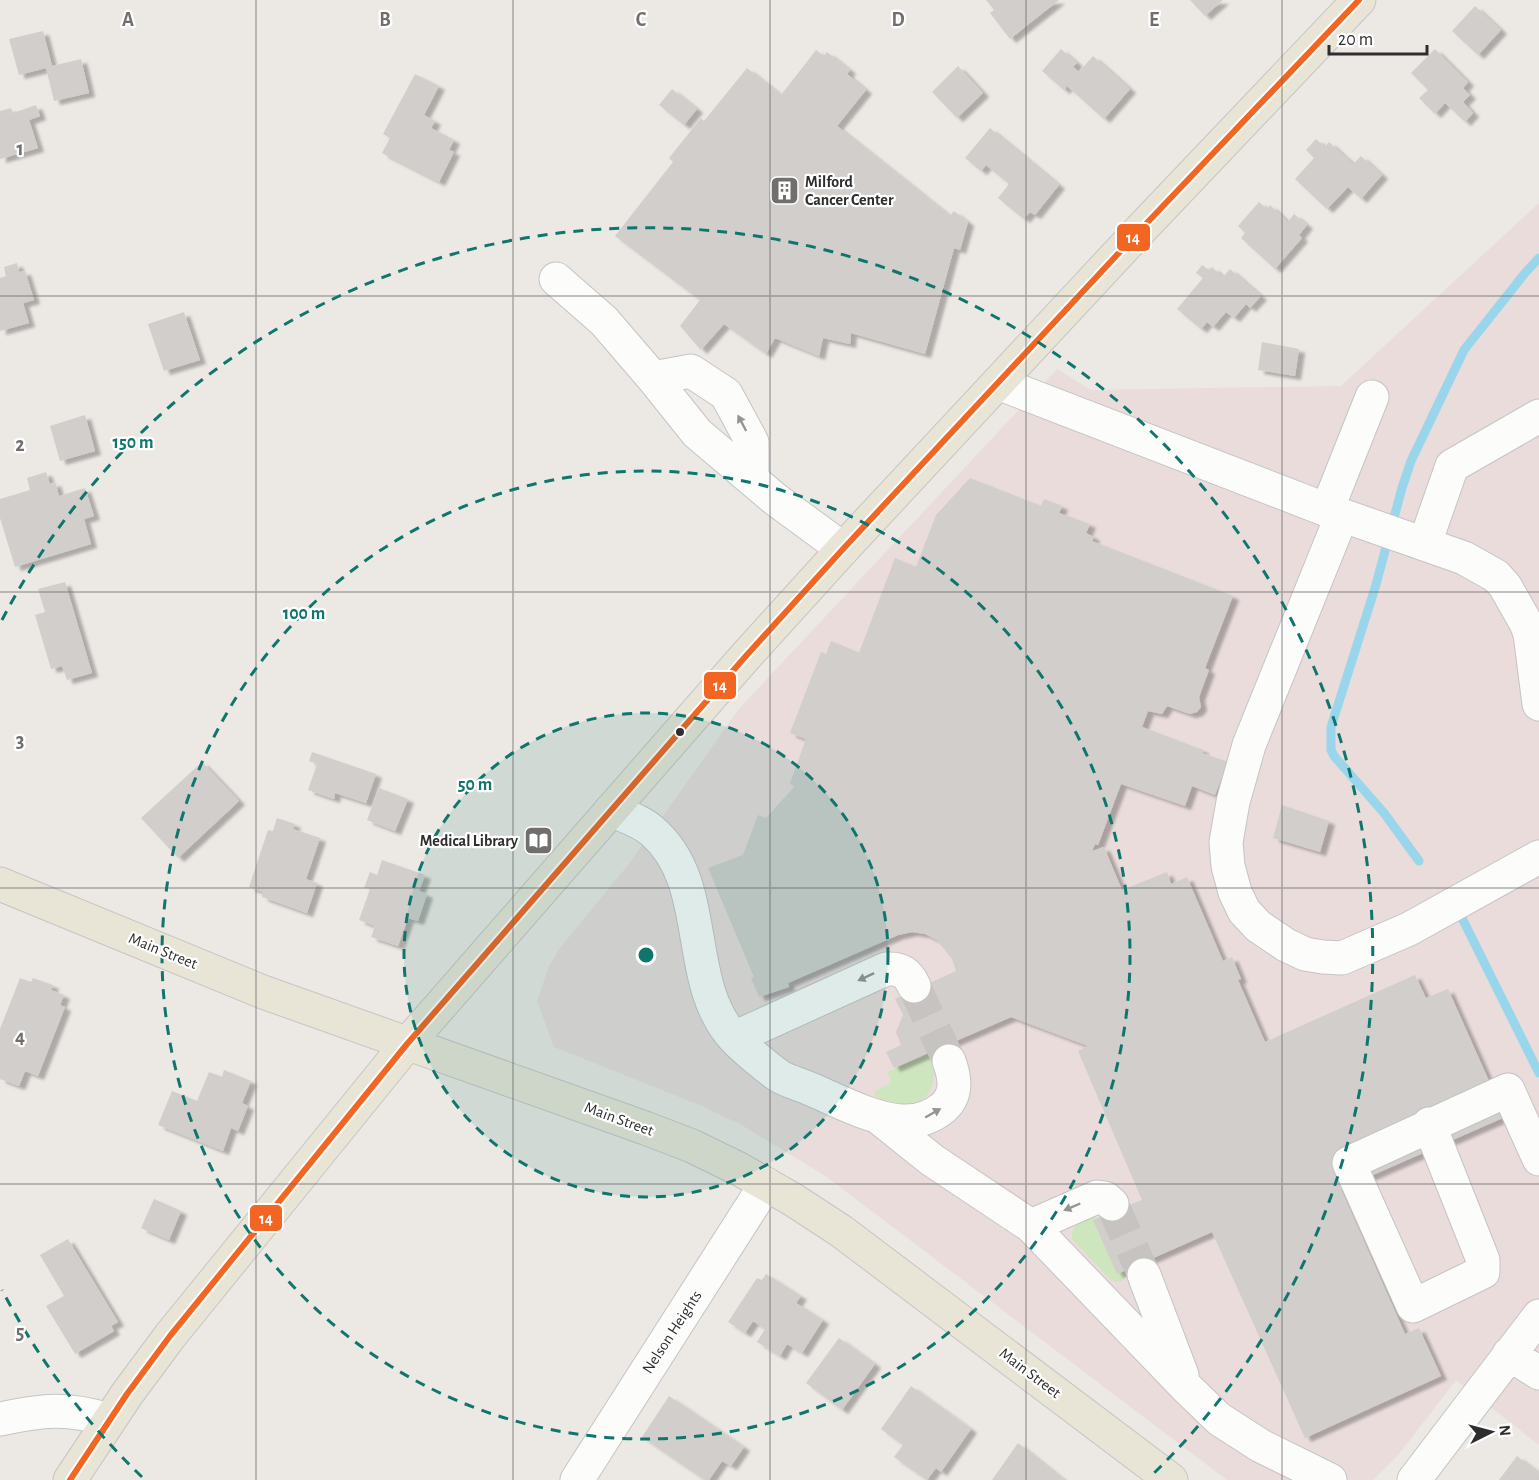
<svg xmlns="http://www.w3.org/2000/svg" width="1539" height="1480" font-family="'Alegreya Sans',sans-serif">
  <defs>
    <filter id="shadow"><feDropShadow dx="6" dy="4" stdDeviation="1.5" flood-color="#0004"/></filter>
  </defs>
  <rect width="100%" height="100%" fill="#ece8e4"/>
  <path fill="#e9dcdb" d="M1539,203V1445L1456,1380L1399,1454L1373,1480H1227L824,1175L743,1126L704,1107L554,1047L537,1001L549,966L559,949L628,865L738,710L1057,369L1091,390L1341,386Z"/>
  <path fill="#cee6be" d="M928,1054C941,1076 932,1106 902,1105C893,1105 884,1100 875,1096V1091L892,1082L887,1072Z
    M1093,1217L1098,1218L1117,1274L1124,1271L1126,1276L1121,1281L1115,1282L1109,1278L1072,1239V1233L1076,1223Z"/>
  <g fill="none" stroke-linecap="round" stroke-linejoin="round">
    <path stroke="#99d6ec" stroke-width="9" d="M1419,861L1384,813L1334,756L1331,750V727L1375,588L1402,488L1411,461L1464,350L1525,273L1539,258
      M1463,920L1539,1073"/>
  </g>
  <path fill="#d1cecb" filter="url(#shadow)" d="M986,0H1059L1010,39L990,13L994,10Z
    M1190,0H1223L1205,16Z
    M1475,6L1501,30L1478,55L1452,31Z
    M43,31L52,66L81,59L89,93L54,101L46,68L19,75L9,39Z
    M1061,49L1077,63L1073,67L1079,72L1093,56L1130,89L1104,119L1067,86L1064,90L1042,71Z
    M1435,49L1468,82L1463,88L1470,95L1463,102L1473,113L1465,122L1445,103L1435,114L1419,98L1428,90L1411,73Z
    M816,50L824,56L827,52L850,70L847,74L866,90L837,126L950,216L954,211L968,222L960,250L954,248L925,354L851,333L850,344L823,338L819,356L775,338L766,354L724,324L701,350L680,326L700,300L615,236L673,162L669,158L701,118L704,121L747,68L781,95Z
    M958,66L983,93L957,118L932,92Z
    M415,74L439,86L424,115L435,121L431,128L454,140L449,150L454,152L439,182L382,153L390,138L383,134Z
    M672,89L697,109L684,125L659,105Z
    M36,105L40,116L29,120L38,148L0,159V111L11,108L13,113Z
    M990,128L1059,185L1035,215L1030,212L1024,219L998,198L1009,184L986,165L981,171L965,158Z
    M1316,139L1325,147L1329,142L1353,164L1361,156L1382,175L1361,199L1348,187L1327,209L1295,179L1314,158L1306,150Z
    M1259,202L1267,209L1270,205L1288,222L1294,214L1307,225L1299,235L1302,238L1275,269L1241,238L1245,233L1238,226Z
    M17,263L19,272L25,271L34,300L23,303L29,323L0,331V278L6,276L4,267Z
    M1202,265L1209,270L1212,267L1223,277L1230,269L1261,296L1250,308L1246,304L1234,318L1226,312L1213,327L1207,322L1201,329L1177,309L1203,278L1196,273Z
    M184,312L200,360L164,371L148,324Z
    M1262,342L1299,349L1295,376L1258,370Z
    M85,415L95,451L60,461L50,426Z
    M46,472L50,484L55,482L59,496L85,488L94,516L84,519L91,544L15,567L0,518V499L30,490L27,478Z
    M970,478L1041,506L1044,499L1062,506L1059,513L1090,524L1086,533L1094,537L1092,541L1233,596L1205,668L1209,670L1199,697L1201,707L1197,712L1190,714L1167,706L1162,714L1148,711L1142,727L1203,750L1202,753L1228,762L1215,795L1192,786L1185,806L1121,784L1098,845L1095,844L1092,851L1104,847L1122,890L1167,872L1171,884L1187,877L1223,961L1232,957L1241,979L1238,980L1265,1042L1415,975L1426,998L1448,989L1505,1117L1341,1189L1405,1334L1419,1328L1441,1376L1305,1438L1212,1232L1117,1274L1093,1220L1142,1200L1078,1051L1088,1046L1011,1017L894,1068L886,1052L901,1045L896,1032L903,1015L895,999L956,971L952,959L937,940L925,934L912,932L898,935L788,983L789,987L759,997L751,978L754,977L708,868L743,855L758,815L766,818L794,787L790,783L806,739L790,733L821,652L826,654L831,641L859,653L895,558L916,567L936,515Z
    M65,582L92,673L67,680L62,666L51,669L35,615L45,612L38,589Z
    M312,752L376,774L366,803L335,793L334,799L308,790L317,764L309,761Z
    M202,762L239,801L178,858L141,818Z
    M379,788L408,799L395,831L367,820Z
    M1282,805L1329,821L1320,852L1273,838Z
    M277,818L295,824L293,829L320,838L306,879L317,883L307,913L262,897L263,892L249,887L268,830L273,831Z
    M382,860L425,875L419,891L427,894L418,921L408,918L398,946L371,937L375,926L359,920L370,889L364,888L370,872L377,875Z
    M20,978L31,982L33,978L53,985L51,990L64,995L60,1005L65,1007L38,1076L25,1071L19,1086L0,1079V1029Z
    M224,1070L251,1081L242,1103L248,1106L238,1131L231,1128L223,1151L158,1125L172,1091L197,1101L209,1072L222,1077Z
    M154,1199L181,1211L169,1240L141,1228Z
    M68,1239L118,1322L111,1326L114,1331L75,1354L46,1306L64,1296L40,1255Z
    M766,1274L801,1296L796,1303L823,1320L802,1353L787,1344L780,1356L757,1342L765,1329L753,1321L745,1333L728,1322L757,1278L762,1280Z
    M839,1338L875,1364L842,1410L806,1383Z
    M911,1386L971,1429L941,1472L936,1468L927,1480L894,1457L903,1445L881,1429Z
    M669,1396L744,1447L731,1466L722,1461L709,1480H705L642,1437Z
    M1018,1443L1064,1480H992Z
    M1517,1456L1539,1473V1480H1499Z"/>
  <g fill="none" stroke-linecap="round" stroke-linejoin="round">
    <path stroke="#c6c3c0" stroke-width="33" stroke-dasharray="33 16" stroke-linecap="butt" d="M914,986L949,1061
      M1112,1204L1144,1275"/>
    <defs>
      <path id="minor" d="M556,279L604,321L653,378L697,433L775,499L843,549
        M653,378L691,371L726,394L752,442V479
        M998,383L1327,510L1464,558L1496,576L1505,586L1526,623L1530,634L1539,704
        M1327,510L1372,397
        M1342,515L1249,745L1233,802L1226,842L1228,866L1235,892L1244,911L1258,926L1286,945L1305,954L1323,957L1342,958L1409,929L1539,857
        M1425,543L1452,466L1539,416
        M611,810C624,816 641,821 652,831C713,883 682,981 734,1038C742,1047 769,1069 779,1076C787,1081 799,1084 808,1088C835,1099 873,1120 902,1121C918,1122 932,1117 944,1107C958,1094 955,1077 949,1061
        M734,1038L886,969C901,968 908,973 914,986
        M877,1116L932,1160L1031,1226L1187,1388L1219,1419L1261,1446L1330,1480
        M1429,1124L1483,1260V1272L1413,1306L1349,1163L1508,1090L1539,1159
        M1031,1226L1097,1197L1105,1198L1112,1204
        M1144,1275L1182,1375
        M1509,1354L1539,1373
        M0,1419C43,1410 66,1407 109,1420
        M577,1480L766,1184
        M1414,1480L1539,1316"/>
      <path id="major" d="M0,884L263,992L645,1128L692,1146L739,1169L792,1199L841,1231L1171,1480
        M70,1480L127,1394L170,1336L407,1044L745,657L843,549L1143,227L1359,0"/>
    </defs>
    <use href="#minor" stroke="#c5c4c5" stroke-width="35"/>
    <use href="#major" stroke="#c6c5c4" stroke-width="35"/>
    <use href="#minor" stroke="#fcfcfb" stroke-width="33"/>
    <use href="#major" stroke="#e8e4d6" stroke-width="33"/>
    <defs>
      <path id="bus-1" d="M70,1480L127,1394L170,1336L407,1044L745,657L843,549L1143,227L1359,0"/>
    </defs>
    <use href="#bus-1" stroke="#fff" stroke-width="10"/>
    <use href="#bus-1" stroke="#f26522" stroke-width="6"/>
  </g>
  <defs><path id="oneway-solid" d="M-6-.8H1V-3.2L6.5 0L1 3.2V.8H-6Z" transform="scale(1.5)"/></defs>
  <g fill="#959594">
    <use href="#oneway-solid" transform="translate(742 423) rotate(-118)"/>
    <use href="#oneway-solid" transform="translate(866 977) rotate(155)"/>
    <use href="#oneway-solid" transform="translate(933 1113) rotate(-30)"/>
    <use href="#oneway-solid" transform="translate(1072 1207) rotate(157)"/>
  </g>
  <path fill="none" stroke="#706f6e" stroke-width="1.5" stroke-opacity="0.55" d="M256,0V1480M513,0V1480M770,0V1480M1026,0V1480M1282,0V1480M0,296H1539M0,592H1539M0,888H1539M0,1184H1539"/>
  <circle cx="646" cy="955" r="242" fill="#0f766e" fill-opacity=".12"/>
  <g fill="none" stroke="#0f766e" stroke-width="3" stroke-dasharray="10 8">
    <circle cx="646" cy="955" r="242"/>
    <circle cx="646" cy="955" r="484"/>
    <path d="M142 1477A726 726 0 0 1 2 1290M2 620A726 726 0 1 1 1150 1477"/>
  </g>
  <defs>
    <symbol id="building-square" viewBox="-11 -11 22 22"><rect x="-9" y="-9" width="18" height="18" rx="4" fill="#706f6e" stroke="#fff"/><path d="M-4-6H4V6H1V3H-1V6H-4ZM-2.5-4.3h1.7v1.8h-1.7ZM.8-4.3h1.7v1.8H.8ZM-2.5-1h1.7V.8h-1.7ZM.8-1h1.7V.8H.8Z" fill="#fff"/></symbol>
    <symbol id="library-square" viewBox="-11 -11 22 22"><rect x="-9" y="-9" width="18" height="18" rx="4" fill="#706f6e" stroke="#fff"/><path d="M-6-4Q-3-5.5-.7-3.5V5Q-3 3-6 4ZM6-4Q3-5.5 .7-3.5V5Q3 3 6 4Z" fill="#fff"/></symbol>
  </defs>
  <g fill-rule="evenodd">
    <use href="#building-square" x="768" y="174" width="33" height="33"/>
    <use href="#library-square" x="522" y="824" width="33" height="33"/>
  </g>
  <circle fill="#2e2e2e" stroke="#fff" stroke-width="2" cx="680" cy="732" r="5"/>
  <g text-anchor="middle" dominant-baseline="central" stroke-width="4.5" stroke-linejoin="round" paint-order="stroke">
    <g font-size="16" font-weight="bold" fill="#2e2e2e" stroke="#fff" text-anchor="start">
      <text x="805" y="182">Milford<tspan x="805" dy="18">Cancer Center</tspan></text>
      <text x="518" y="841" text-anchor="end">Medical Library</text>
    </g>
    <g font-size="16" fill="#2e2e2e" stroke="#fff">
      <text transform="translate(163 951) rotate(22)">Main Street</text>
      <text transform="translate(619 1119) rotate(20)">Main Street</text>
      <text transform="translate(672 1332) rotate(-57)">Nelson Heights</text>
      <text transform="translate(1030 1373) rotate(37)">Main Street</text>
    </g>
  </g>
  <g font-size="20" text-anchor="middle" font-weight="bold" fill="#706f6e" stroke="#fff" stroke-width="4.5" stroke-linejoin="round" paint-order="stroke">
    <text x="128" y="26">A</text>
    <text x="385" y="26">B</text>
    <text x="641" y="26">C</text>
    <text x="898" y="26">D</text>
    <text x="1154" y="26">E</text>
    <text x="20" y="155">1</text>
    <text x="20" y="451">2</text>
    <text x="20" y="747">3</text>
    <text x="20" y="1043">4</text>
    <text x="20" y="1339">5</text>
  </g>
  <circle cx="646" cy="955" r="9" fill="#0f766e" stroke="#fff" stroke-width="3"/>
  <g font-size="18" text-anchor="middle" font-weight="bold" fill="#0f766e" stroke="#fff" stroke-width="4.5" stroke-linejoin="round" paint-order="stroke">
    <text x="133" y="448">150 m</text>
    <text x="304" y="619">100 m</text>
    <text x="475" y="790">50 m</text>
  </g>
  <g stroke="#fff" stroke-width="2">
    <rect x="1116" y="223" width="35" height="29" rx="6" fill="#f26522"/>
    <rect x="703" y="671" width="34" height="29" rx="6" fill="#f26522"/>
    <rect x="249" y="1204" width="34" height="28" rx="6" fill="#f26522"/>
  </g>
  <g font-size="16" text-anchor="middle" font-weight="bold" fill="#fff">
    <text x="1133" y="243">14</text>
    <text x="720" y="691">14</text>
    <text x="266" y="1224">14</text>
  </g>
  <g transform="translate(1491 1432) rotate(84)" stroke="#ffffff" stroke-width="4.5" paint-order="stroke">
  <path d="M0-4.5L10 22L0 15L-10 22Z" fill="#2e2e2e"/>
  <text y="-9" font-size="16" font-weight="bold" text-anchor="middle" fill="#2e2e2e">N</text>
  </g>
  <path d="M1329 45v9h98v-9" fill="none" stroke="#2e2e2e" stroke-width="3"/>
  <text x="1338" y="45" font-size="18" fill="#2e2e2e" stroke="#ffffff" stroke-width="4.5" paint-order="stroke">20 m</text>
</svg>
